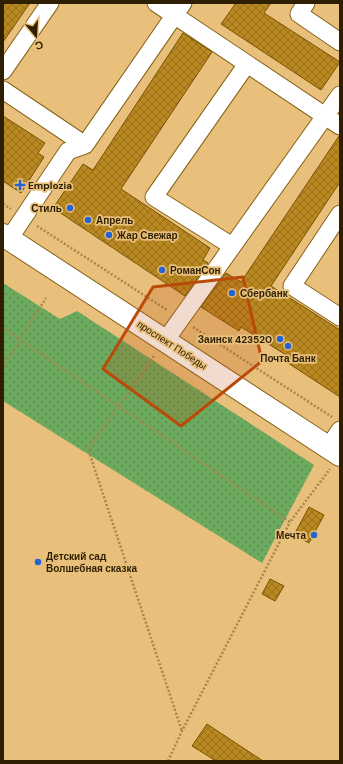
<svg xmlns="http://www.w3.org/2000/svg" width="343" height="764" font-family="'DM Sans',sans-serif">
  <defs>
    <pattern id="park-dots" width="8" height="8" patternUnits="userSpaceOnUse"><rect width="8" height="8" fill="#6caa60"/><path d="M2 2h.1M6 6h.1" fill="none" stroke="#598a4d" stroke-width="1.8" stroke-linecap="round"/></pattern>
    <pattern id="building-cross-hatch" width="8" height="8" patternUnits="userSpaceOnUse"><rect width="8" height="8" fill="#ba8821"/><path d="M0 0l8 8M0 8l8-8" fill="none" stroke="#986f1b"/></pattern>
  </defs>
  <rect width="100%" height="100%" fill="#e8c07b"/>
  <path fill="url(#park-dots)" d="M3,283L60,319L77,311L314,465L262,563L3,401Z"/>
  <path fill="url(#building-cross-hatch)" stroke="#775300" d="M3,3H30L3,42Z
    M236,3H271L264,13L340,62L321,90L221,24Z
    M183,33L212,52L121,189L210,248L203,260L208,263L185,296L53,208L83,164L93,170Z
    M3,116L45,143L38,153L44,157L21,193L3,181Z
    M339,136H340V182L271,286L340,330V397L288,363L291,358L241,327L239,331L201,307L226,273L241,282Z
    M309,507L324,515L309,543L294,535Z
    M270,579L284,586L275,601L262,594Z
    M207,724L263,761H216L192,746Z"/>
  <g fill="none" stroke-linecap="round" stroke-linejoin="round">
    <defs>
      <path id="minor" d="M156,3L340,126
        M306,3L299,14L340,42
        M3,71L50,3
        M3,90L85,145
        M340,214L292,286L340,317
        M9,239L68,151L85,145L183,3
        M232,246L154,197L247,64
        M165,341L340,95
        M328,448L340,430"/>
      <path id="major" d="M3,235L340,455"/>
    </defs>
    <use href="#minor" stroke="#876319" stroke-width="19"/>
    <use href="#major" stroke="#876319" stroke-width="24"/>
    <path stroke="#a5864f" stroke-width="2.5" stroke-dasharray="2 2" stroke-linecap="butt" d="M3,204L11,209
      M37,226L167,310
      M193,327L332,417
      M3,328L290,522L330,469
      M154,356L88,449L182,731
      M3,367L46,298
      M168,761L182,731L290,522"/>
    <use href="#minor" stroke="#fff" stroke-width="17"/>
    <use href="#major" stroke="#fff" stroke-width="22"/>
  </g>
  <path fill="#ba4a0a" fill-opacity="0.2" stroke="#ba4a0a" stroke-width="3" stroke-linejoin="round" d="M243,277L262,361L181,426L103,369L153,287Z"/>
  <g fill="#2364d0" stroke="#e8c07b" stroke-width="1.5">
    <path d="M18 179h4v4h4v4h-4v4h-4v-4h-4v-4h4z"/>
    <circle cx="70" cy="208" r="4"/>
    <circle cx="88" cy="220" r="4"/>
    <circle cx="109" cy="235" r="4"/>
    <circle cx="162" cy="270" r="4"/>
    <circle cx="232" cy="293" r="4"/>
    <circle cx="280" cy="339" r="4"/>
    <circle cx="288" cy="346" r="4"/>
    <circle cx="314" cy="535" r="4"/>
    <circle cx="38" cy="562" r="4"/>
  </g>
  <g text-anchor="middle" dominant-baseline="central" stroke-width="3.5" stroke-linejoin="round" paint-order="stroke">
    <g font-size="10" font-weight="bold" fill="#2e1f02" stroke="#e8c07b" text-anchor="start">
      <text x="28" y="185">Emplozia</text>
      <text x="62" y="208" text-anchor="end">Стиль</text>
      <text x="96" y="220">Апрель</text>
      <text x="117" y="235">Жар Свежар</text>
      <text x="170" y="270">РоманСон</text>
      <text x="240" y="293">Сбербанк</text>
      <text x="272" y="339" text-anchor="end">Заинск 423520</text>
      <text x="288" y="358" text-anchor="middle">Почта Банк</text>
      <text x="306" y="535" text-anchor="end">Мечта</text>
      <text x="46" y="556">Детский сад<tspan x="46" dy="12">Волшебная сказка</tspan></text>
    </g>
    <g font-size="10" fill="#2e1f02" stroke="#e8c07b">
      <text transform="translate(172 345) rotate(33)">проспект Победы</text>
    </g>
  </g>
  <rect width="343" height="764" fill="none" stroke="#2e1f02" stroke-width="8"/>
  <g transform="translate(36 36) rotate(162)" stroke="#e8c07b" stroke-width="3" paint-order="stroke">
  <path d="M0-3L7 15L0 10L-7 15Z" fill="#2e1f02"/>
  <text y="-6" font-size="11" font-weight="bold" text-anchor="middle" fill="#2e1f02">С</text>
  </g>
</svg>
